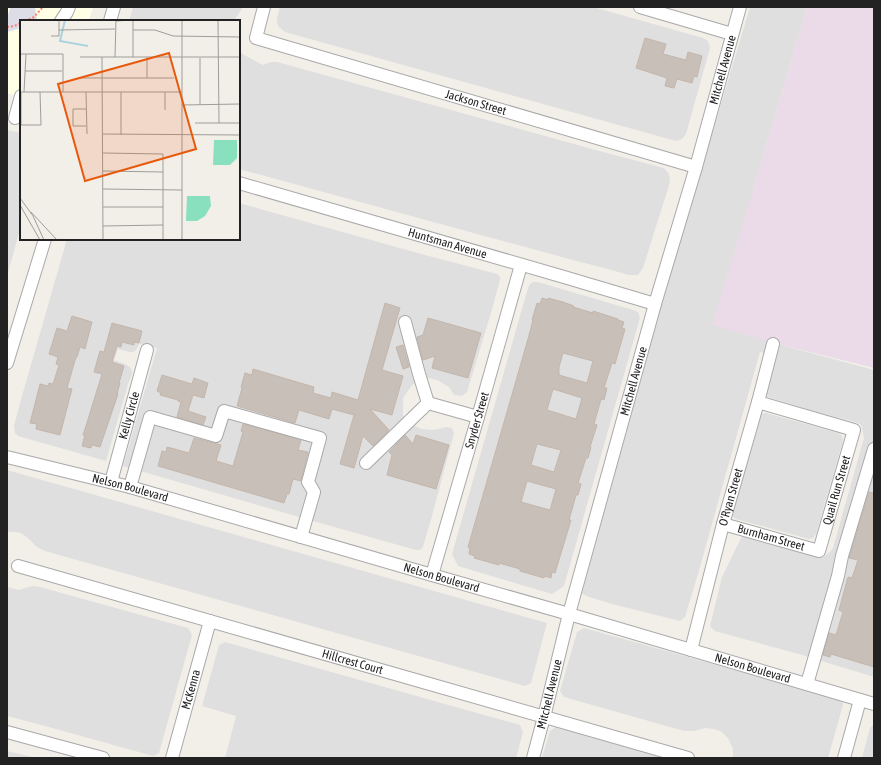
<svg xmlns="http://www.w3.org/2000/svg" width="881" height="765" font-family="'Asap Condensed',sans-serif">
  <rect width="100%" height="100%" fill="#f2efe9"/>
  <path fill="#e0dfdf" d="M133,7H243L234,21H129Z
    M280,7H593L703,38L707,40L709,44L710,48L686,134L682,139L676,141L285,32L279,27L277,23V18Z
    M750,7H807L752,194L778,344L874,370V677L802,655L715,631L710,626L722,577L741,538L744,536L817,556H822L826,555L830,552L833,548L864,438L862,427L860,424L855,422L816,412L765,396L774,355L760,352L698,574L685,617L680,621L612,604L586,596L582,593L659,311Z
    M239,50L244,55L263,65L271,62H277L603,152L664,168L669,174L670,182L643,268L638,275H629L604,268L569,259L239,169Z
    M7,130L21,133V226L7,276Z
    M239,203L414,252L497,274L500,277V280L491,313L467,392L462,396L454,395L449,387L437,380L428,378L420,379L412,385L403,398V416L410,423L421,429L434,430L446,427L452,428L454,433L432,516L423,547L420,550H416L313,521L123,466L157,348L139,344L136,350L133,352H130L118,349L114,360L125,364L130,367L132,371V374L128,384L106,461L18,436L15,433L14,426L20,403L67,239H239Z
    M533,282H538L633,310L638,312L640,318L564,586L552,594L458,566L452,554L528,288L530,284Z
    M766,413L838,433L842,436L843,441L816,534L813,538L809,539L736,519L733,517L732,514L759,416L761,414Z
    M7,470L547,623L531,683L525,686L45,551L37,547L28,538L21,533L16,532H7Z
    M32,586L40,587L188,628L192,635L159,753L153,756L45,726L7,716V587L19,590Z
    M584,628L842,700L843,703V705L828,758H733V749L728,738L722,732L714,729L705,728L694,731H684L564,697L560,691L577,632Z
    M225,642L520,725L523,732L516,758H225L236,716L202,706L219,645Z
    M873,725H874V758H862L870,728Z
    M556,727L667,758H542L550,731Z
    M7,751L37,758H7Z"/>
  <path fill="#ebdbe8" d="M807,7H874V368L778,344L712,325L752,194Z"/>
  <path fill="#ffffe5" d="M7,7H93L89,21H21V97L7,93Z"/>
  <path fill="#dddde8" d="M7,7H35L37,20L35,21H21V28L7,32V19L10,8Z"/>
  <path fill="#c7bfb8" stroke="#c4b6ab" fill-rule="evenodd" d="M645,38L666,44L663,54L686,60L688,52L702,56L697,77L694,76L692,83L677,79L674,88L665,86L667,78L636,68Z
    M542,298L548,300V298L563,302L574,306L573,307L593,313V311L618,319V320L624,322L622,328L625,329L615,364L612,363L604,388H607L604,400L601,399L594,424L597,425L590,447H591L588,458H586L578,483L581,484L578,495H576L569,520H571L555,573L552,572L551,578L545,576L544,578L520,571V569L499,563V565L474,558L475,556L469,554L470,548L468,547L528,339L533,320H532L537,303L540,304ZM563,353L593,361L587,383L559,375V367ZM553,389L582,398L576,419L547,410ZM537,444L561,450L554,472L531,465ZM527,481L556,489L550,510L521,502Z
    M385,303L400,308L382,370L403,376L392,415L370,409L389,430L373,446L363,436L354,468L340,464L354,415L332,409L329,419L299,410L295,423L237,406L242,388L241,387L245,373L252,375L253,369L314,387L313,393L331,398L332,392L358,400Z
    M72,316L92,322L85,349L80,347L77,357H76L67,388L72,389L60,435L36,429L37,424L30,423L40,384L48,386L49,383L53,384L59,365L56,364L58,357L49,354L57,328L67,331Z
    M428,318L481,333L468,378L432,368L435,356L423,360L417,337L423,335Z
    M112,323L142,331L139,343L134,342V345L122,342L121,347L117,346L112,362L124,366L119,383H120L117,394H118L100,447L92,445L91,448L82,446L85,435H83L86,426L102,374L94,372L100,351L104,352Z
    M403,345L409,367L403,369L396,347Z
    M162,375L192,384L194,378L208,383L204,398L193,395L188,411L206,417L203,425L177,417L181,402L178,401V400L160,395L161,393L157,391Z
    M243,424L301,440L298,450L308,452L301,481L293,479L289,494H287L284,503L158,466L162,451L166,452L167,447L189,453L194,438L221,445L216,461L233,466L243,432L241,431Z
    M405,435L413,444L416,435L449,445L436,489L387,475L392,455L389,452Z
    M869,492L874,493V667L831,654L830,657L823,655L829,633L836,635L843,612L839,610L848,577L852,578L858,560L849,558Z"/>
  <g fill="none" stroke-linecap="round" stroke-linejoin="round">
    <defs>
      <g id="minor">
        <path id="s1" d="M264,7L256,38L696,167"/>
        <path d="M640,7L732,34"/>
        <path d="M61,21L67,12L69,7"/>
        <path d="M110,21L114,7"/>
        <path d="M15,118L21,96"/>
        <path id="s2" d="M239,183L564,277L655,304"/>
        <path d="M405,322L419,374L428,403"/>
        <path d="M7,363L45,239"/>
        <path d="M428,403L478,417"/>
        <path id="s3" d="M7,457L130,487L432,575L569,614L874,704"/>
        <path d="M366,463L428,403"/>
        <path id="s4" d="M111,482L147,350"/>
        <path d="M130,487L150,417L216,436L224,411L320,438L308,482L314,492L301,537"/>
        <path id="s5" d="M723,524L819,551L854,430L758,402"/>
        <path id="s6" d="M18,566L688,758"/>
        <path id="s7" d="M432,575L478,417L521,265"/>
        <path id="s8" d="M691,650L723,524L758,402L773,344"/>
        <path d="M807,684L838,576L842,556L874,449"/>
        <path d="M7,732L103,758"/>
        <path id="s9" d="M172,758L210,621"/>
        <path id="s10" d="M533,758L544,717L569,614L655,304L696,167L740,7"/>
        <path d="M844,758L860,700"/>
      </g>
    </defs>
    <use href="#minor" stroke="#a9a9a9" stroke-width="14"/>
    <path stroke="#fa8072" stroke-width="2" stroke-dasharray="2 2" stroke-linecap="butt" d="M25,21L34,17L43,7
      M7,27L14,26L21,23"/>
    <use href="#minor" stroke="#fff" stroke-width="12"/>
  </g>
  <g text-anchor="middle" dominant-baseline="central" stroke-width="3" stroke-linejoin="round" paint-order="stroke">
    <g font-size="12" fill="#222" stroke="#fff">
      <text stroke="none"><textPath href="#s10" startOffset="714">Mitchell Avenue</textPath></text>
      <text stroke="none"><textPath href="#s1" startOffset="261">Jackson Street</textPath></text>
      <text stroke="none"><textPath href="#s2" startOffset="217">Huntsman Avenue</textPath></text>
      <text stroke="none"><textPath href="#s10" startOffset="390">Mitchell Avenue</textPath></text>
      <text stroke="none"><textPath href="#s4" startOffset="69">Kelly Circle</textPath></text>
      <text stroke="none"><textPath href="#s7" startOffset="161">Snyder Street</textPath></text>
      <text stroke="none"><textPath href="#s3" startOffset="127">Nelson Boulevard</textPath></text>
      <text stroke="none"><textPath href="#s5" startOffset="163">Quail Run Street</textPath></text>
      <text stroke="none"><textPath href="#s8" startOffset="158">O'Ryan Street</textPath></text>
      <text stroke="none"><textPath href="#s5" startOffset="50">Burnham Street</textPath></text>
      <text stroke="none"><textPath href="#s3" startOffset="451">Nelson Boulevard</textPath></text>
      <text stroke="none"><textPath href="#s6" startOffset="348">Hillcrest Court</textPath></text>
      <text stroke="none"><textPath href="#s3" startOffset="775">Nelson Boulevard</textPath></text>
      <text stroke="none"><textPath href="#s9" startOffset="71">McKenna</textPath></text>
      <text stroke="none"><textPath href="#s10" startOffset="66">Mitchell Avenue</textPath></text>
    </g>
  </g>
  <g transform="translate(20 20)">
    <rect width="220" height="220" fill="#f2efe9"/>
    <path d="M194,120H217V138L210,145H193ZM167,176H190L191,186L185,196L177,201H166Z" fill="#88e0be"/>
    <path fill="none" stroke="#aad3df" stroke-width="2" d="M45,0L40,21L68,26"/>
    <path fill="none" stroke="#9f9d99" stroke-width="1" d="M162,0V220M198,0L199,103M96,1L112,0M39,10L95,9M113,10H135L153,16L220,17M31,16H39V0M0,34H43V72M60,37H220M82,37L83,220M95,37L96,0M113,37V0M127,37V58M180,38V85M5,51H42M60,58H154M0,72H162M1,72V105H21L20,72M4,72L6,34M66,72L67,114M101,72V115M145,72V90M162,85L220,84M66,89H53V106H66M175,103H220M83,114L220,115M83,133L143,134V220M83,151L143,152M83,169L162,170M0,178L13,196L24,220M0,185L20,220M83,187H143M11,192L37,220M83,206L143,205"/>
    <path fill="#e8590c" fill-opacity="0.15" stroke="#e8590c" stroke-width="2" d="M149,33L176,129L65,161L38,64Z"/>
    <rect width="220" height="220" fill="none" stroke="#222" stroke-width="2"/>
  </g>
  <rect width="881" height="765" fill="none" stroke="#222222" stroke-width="16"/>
</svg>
